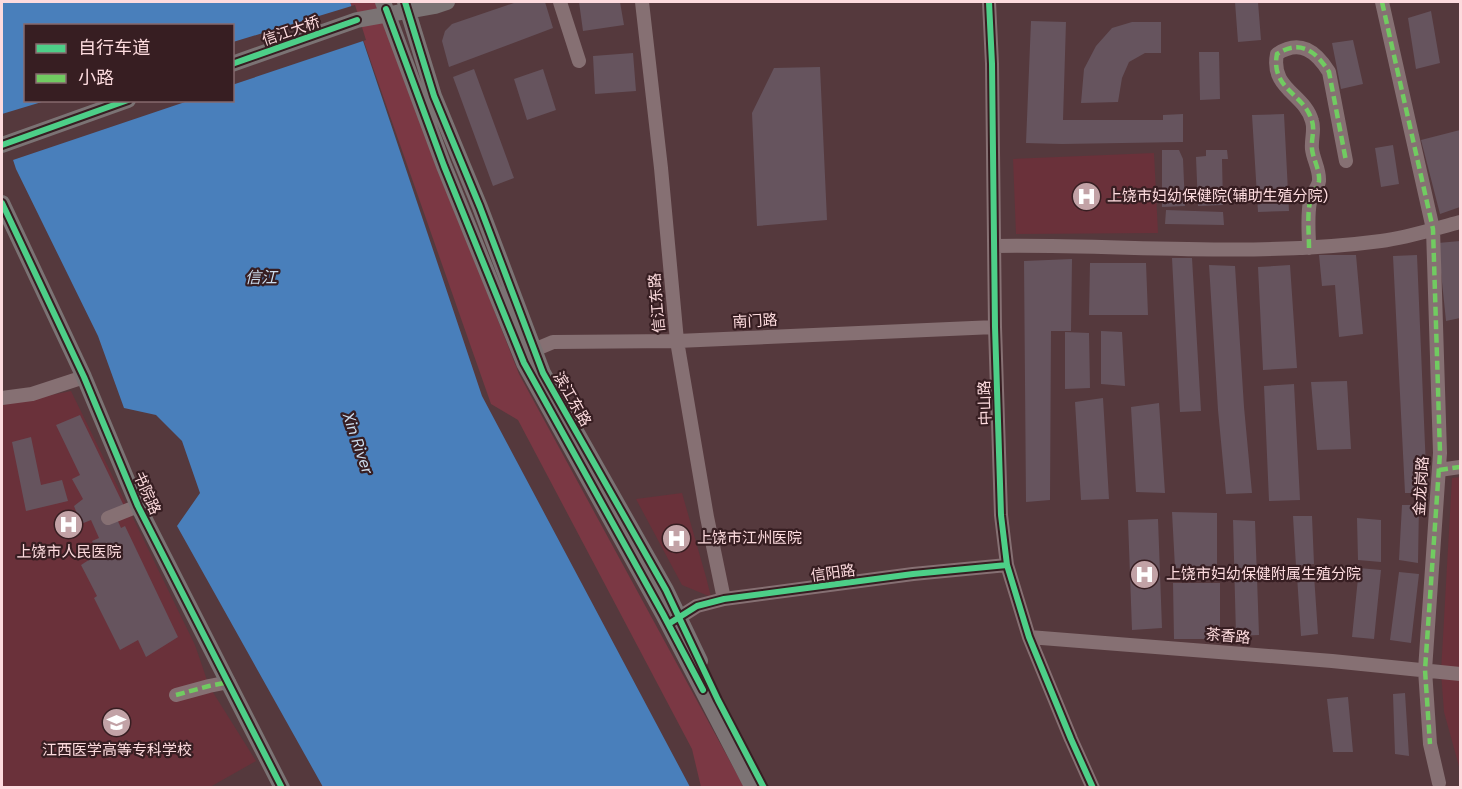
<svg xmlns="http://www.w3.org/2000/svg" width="1462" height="789" font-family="'DM Sans','Noto Sans SC',sans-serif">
  <rect width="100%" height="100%" fill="#55393d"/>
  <path fill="#6a313a" d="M1154,153L1158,233L1016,234L1013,159Z
    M71,391L195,645L209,686L256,761L210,787H2V405Z
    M1460,477V770L1444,712L1441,672L1452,478Z
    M682,493L706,577L711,597L682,585L636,499Z"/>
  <path fill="#7b3844" d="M350,2H377L394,53L519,374L744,787H701L692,749L518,420L491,404Z"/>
  <path fill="#497fbb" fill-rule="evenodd" d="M2,2H350L482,396L690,787H323L177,526L200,493L182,441L156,415L124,408L98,336L16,169L2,126ZM26,26H232V100H26Z"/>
  <path fill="#55393d" d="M355,5L366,40L232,85L233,42Z
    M45,101H188L10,161L2,136V114Z"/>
  <path fill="#66545e" d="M517,2H545L553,28L449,67L442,41L445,31L452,24Z
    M579,2H620L624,25L583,31Z
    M1235,2H1258L1261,40L1238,42Z
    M1431,11L1440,63L1416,69L1408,18Z
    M1031,21L1066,22L1063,120H1163V115L1183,114V142L1062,144L1026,143Z
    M1132,22H1161V53H1145L1129,62L1122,78L1118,102L1081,103L1084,69L1096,46L1112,28Z
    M1353,40L1363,84L1341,89L1332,43Z
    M1199,52H1219L1220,99L1200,100Z
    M633,53L636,91L595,94L593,56Z
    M820,67L827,220L757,226L752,113L774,68Z
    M474,69L514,178L493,186L453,77Z
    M543,69L556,110L527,120L514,79Z
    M1284,114L1289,211L1258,212L1252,115Z
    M1460,130V207L1440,214L1421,140Z
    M1393,145L1399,184L1381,187L1375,148Z
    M1162,150H1179L1183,159L1185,206L1162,207Z
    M1206,150H1227L1228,159H1222L1223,205L1198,206L1196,157L1206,156Z
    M1166,210L1223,212L1224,225L1165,224Z
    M1460,241V318L1446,321L1438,243Z
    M1319,255H1356L1363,334L1339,337L1335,285L1322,286Z
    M1417,255L1427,493H1405L1393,256Z
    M1172,258H1192L1201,411L1180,412Z
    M1072,259L1071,331H1051L1050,500L1026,502L1024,261Z
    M1090,263H1146L1148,315H1089Z
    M1209,265L1235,266L1244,407L1252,493L1226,494L1218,410Z
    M1290,265L1297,368L1263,370L1258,267Z
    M1101,331L1122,332L1125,386L1101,384Z
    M1065,332L1089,333L1090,388L1065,389Z
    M1347,381L1351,449L1317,450L1311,382Z
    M1294,384L1300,500L1269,501L1264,386Z
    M1103,398L1109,499L1081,500L1075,402Z
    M1159,403L1165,493L1136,492L1131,407Z
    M80,415L124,506L113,510L121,528L125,526L178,637L146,657L138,640L120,650L94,598L97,596L81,565L98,554L92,541L99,538L91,520L81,524L74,506L83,499L72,479L80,475L56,425Z
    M31,437L41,485L62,480L68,501L26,511L12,442Z
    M1402,505H1419L1418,563L1399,560Z
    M1172,512L1217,513V567L1175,568Z
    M1293,516H1312L1314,564L1296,566Z
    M1357,518L1381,520V562L1358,560Z
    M1158,519L1162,628L1132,630L1128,520Z
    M1233,520L1255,521L1259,635L1236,636Z
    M1359,568L1381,570L1374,639L1352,637Z
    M1399,572L1419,574L1411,643L1390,640Z
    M1314,575L1318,634L1301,636L1297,576Z
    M1173,583H1220V639H1174Z
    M1405,693L1409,756L1395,754L1393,694Z
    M1348,697L1353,752H1333L1327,699Z"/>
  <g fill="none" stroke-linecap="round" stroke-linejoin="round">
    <path stroke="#867073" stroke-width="14" d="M560,2L579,61
      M642,2L661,168L677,341L707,517L724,599
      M989,2L992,64L995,327L1001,515L1007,565L1029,637L1071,739L1093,788
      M1382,2L1433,229L1440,453L1425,670L1430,744L1439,783
      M995,246C1123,244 1253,258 1381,241C1407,238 1434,229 1460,222
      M1309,248C1309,233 1307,216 1310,202C1311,194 1318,188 1319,181C1320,170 1313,159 1312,149C1311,139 1315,130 1312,121C1305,94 1270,89 1277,54C1300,39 1316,51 1329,72L1346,161
      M527,356L534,350L553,342L677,341L995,327
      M2,398L32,394L84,377
      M1439,470L1460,467
      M108,518L138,506
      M672,622L697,606L724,599L913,574L1007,565
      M1029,637L1332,661L1460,674
      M176,695L209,686L229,682"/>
    <path stroke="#7b7374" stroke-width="16" d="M383,2L444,166L524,363L663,614L753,788
      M405,2L434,96L480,207L543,373L666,590L700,661
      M232,64L357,20L435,6L447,2
      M2,145L128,100
      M2,203L84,377L138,506L282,788"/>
    <path stroke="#71cb61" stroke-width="4.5" stroke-dasharray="9 4.5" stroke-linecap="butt" d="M1382,2L1433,229L1440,453L1425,670L1430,744
      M1309,248C1309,233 1307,216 1310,202C1311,194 1318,188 1319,181C1320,170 1313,159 1312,149C1311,139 1315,130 1312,121C1305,94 1270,89 1277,54C1300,39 1316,51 1329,72L1346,161
      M1439,470L1460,467
      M176,695L209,686L229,682"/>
    <defs>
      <path id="cycleway" d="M405,2L434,96L480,207L543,373L666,590L718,700L764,788
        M989,2L992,64L995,327L1001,515L1007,565L1029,637L1071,739L1093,788
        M386,9L444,166L524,363L663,614L703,690
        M232,64L357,20
        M2,145L128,100
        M2,203L84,377L138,506L282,788
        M670,623L697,606L724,599L913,574L1007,565"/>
    </defs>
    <use href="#cycleway" stroke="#371e22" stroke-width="10"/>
    <use href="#cycleway" stroke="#4dcf88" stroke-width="6"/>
  </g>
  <defs>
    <symbol id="hospital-disc" viewBox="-11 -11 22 22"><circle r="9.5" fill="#c2a2a6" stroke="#371e22"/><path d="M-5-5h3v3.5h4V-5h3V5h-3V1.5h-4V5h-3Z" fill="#fff"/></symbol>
    <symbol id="university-disc" viewBox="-11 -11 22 22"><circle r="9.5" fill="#c2a2a6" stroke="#371e22"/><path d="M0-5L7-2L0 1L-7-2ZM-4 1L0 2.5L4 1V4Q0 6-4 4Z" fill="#fff"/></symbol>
  </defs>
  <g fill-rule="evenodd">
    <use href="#hospital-disc" x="1070" y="180" width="33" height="33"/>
    <use href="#hospital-disc" x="52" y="508" width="33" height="33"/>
    <use href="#hospital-disc" x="660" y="522" width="33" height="33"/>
    <use href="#hospital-disc" x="1128" y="558" width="33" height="33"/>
    <use href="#university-disc" x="100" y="706" width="33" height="33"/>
  </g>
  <g text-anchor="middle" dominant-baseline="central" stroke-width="4.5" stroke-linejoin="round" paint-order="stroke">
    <g font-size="15" fill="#fddbde" stroke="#371e22">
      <text transform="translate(291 31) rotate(-19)">信江大桥</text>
      <text transform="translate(657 303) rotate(-95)">信江东路</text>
      <text transform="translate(755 321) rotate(-3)">南门路</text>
      <text transform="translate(572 399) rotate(60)">滨江东路</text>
      <text transform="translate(985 403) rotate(-92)">中山路</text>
      <text transform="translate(1421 486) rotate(-86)">金龙岗路</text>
      <text transform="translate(147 493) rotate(66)">书院路</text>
      <text transform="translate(833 573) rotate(-8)">信阳路</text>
      <text transform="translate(1228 636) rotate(5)">茶香路</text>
    </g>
    <g font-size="15" fill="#fddbde" stroke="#371e22" text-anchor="start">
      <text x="1107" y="196">上饶市妇幼保健院(辅助生殖分院)</text>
      <text x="697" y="538">上饶市江州医院</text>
      <text x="69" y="552" text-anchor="middle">上饶市人民医院</text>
      <text x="1166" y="574">上饶市妇幼保健附属生殖分院</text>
      <text x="117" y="750" text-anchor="middle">江西医学高等专科学校</text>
    </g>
    <g font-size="16" font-style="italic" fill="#ccdced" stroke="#371e22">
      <text x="261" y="277">信江</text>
      <text transform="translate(358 443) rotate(71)">Xin River</text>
    </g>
  </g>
  <rect width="1462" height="789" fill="none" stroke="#fddbde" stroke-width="6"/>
  <rect x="24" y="24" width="210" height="78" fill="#371e22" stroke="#866a6d" stroke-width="1.5"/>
  <rect x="36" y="44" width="30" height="9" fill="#4dcf88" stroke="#866a6d" stroke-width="1.5"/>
  <text x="78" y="54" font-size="18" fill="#fddbde">自行车道</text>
  <rect x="36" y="74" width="30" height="9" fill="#71cb61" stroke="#866a6d" stroke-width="1.5"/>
  <text x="78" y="84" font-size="18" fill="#fddbde">小路</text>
</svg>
